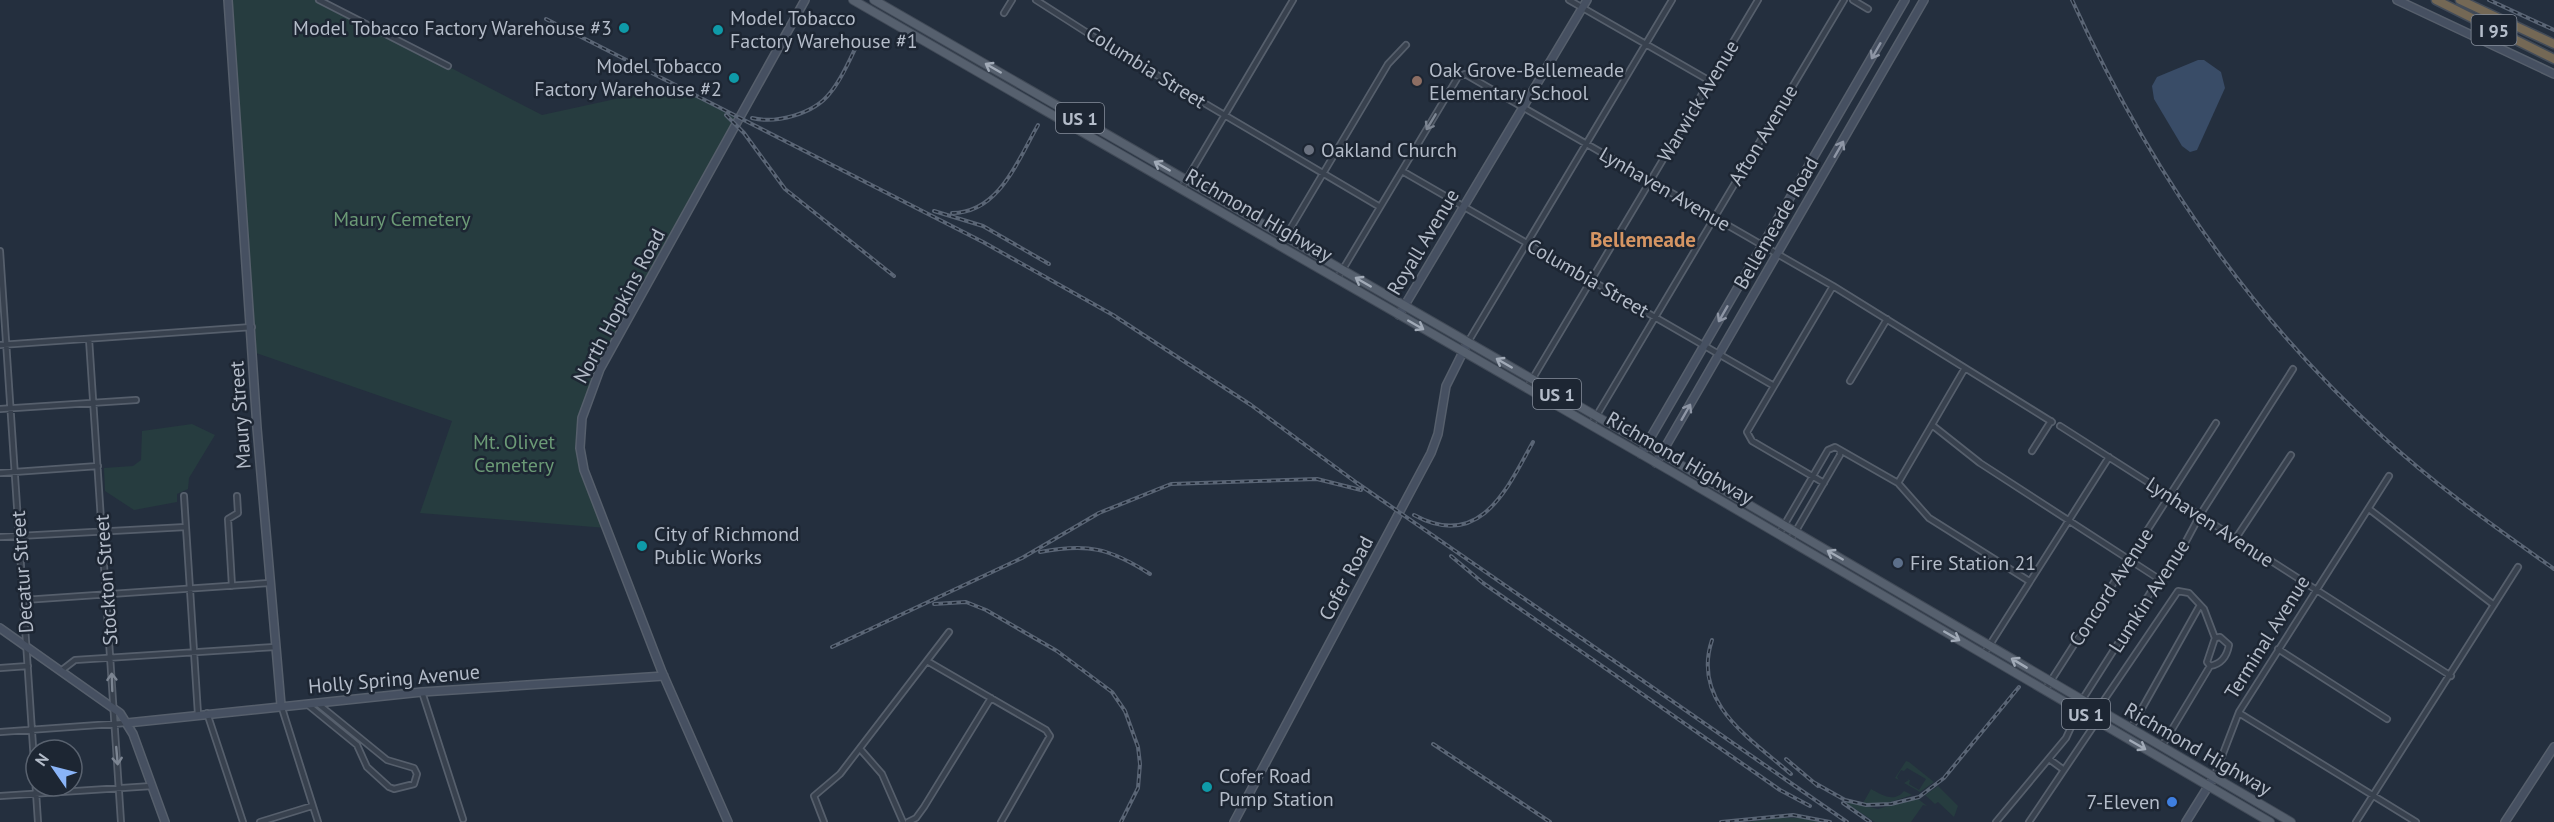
<svg xmlns="http://www.w3.org/2000/svg" width="2554" height="822" font-family="'PT Sans',sans-serif">
  <rect width="100%" height="100%" fill="#242f3e"/>
  <path fill="#263c3f" d="M229,0H320L542,115L675,86L741,119L603,363L586,405L581,450L606,528L420,513L452,421L253,352Z
    M192,424L215,435L189,478L188,489L177,494V502L134,510L105,491L104,468L133,466L141,460L142,431Z
    M1906,761L1909,762L1934,782L1920,792L1904,783L1909,780L1905,778L1910,780L1909,784L1919,790L1926,779L1907,768L1904,771L1901,770L1897,777L1899,780L1895,778Z
    M1938,786L1958,806L1954,817L1938,802L1935,804L1925,795Z
    M1871,789C1882,795 1894,803 1904,791L1912,795L1884,804L1863,803Z
    M1917,798L1927,806L1923,805L1911,822H1875L1843,801L1878,809Z
    M1777,818H1800L1821,822H1747Z"/>
  <path fill="#394c67" d="M2198,60H2204L2221,72L2225,88L2197,150L2190,152L2182,146L2154,99L2152,86L2157,77Z"/>
  <g fill="none" stroke-linecap="round" stroke-linejoin="round">
    <defs>
      <path id="street" d="M319,0L448,66
        M1036,0L1111,48L1380,207
        M1569,0L1710,81
        M1853,0L1868,9
        M1004,13L1012,0
        M1402,171L1774,386
        M1181,189L1293,0
        M1280,246L1388,64L1406,45
        M0,251L38,822
        M1337,279L1458,77L1465,74L1833,286L2052,422
        M89,339L121,822
        M1468,342L1672,0
        M0,345L252,327
        M1850,381L1887,319
        M1527,388L1758,0
        M0,409L136,400
        M1591,425L1844,0
        M1932,425L1980,463L2159,579
        M2060,426L2451,676
        M2032,451L2051,421
        M0,473L98,466
        M1824,483L1752,441L1747,432L1833,286
        M1898,483L1965,368
        M184,496L198,714
        M2369,509L2494,605
        M1779,534L1828,450L1835,447L1898,483L1929,518L2029,581
        M0,537L186,527
        M2236,538L2291,455
        M1790,541L1840,455V450
        M232,586L228,519L238,513L237,496
        M24,600L269,583
        M2220,637L2229,645C2227,656 2222,664 2210,666L2207,662L2215,638Z
        M2278,649L2387,719
        M1984,654L2109,457
        M927,661L1046,730L1050,736L1001,822
        M0,668L28,666
        M62,670L75,660L275,647
        M2045,690L2216,423
        M422,692L463,819
        M2082,700L2159,579L2184,545L2200,515L2293,369
        M281,705L318,822
        M308,705L357,745L367,767L389,787L394,789L414,784L417,774L414,768L387,760L317,703
        M2098,709L2178,591L2189,593L2204,609L2215,638
        M207,713L243,822
        M2239,713L2416,822
        M2131,728L2200,605
        M0,732L126,723
        M2162,746L2210,666
        M861,750L882,774L903,822
        M2049,759L2064,770
        M2214,777L2239,712L2389,476
        M0,796L152,786
        M260,822L312,806
        M824,822L814,796L840,774L949,632
        M908,822L916,818L924,807L991,698
        M1996,822L2066,738L2079,710
        M2029,822L2097,721
        M2356,822L2518,567"/>
      <path id="secondary" d="M228,0L257,428L281,705
        M2397,0L2554,74
        M1399,315L1587,0
        M1641,454L1905,0
        M1656,463L1924,0
        M0,628L120,713L133,734L165,822
        M127,723L422,692L664,676
        M728,822L662,672L584,470L580,448L582,418L600,369L805,0
        M1234,822L1431,453L1438,434L1446,386L1468,342
        M2186,822L2214,777
        M2505,822L2554,747"/>
      <path id="primary" d="M853,0L1674,473L2270,822
        M874,0L1669,458L2291,822"/>
      <path id="highway" d="M2436,0L2554,59
        M2460,0L2554,44"/>
    </defs>
    <use href="#street" stroke="#565f6c" stroke-width="8"/>
    <use href="#secondary" stroke="#565f6c" stroke-width="10"/>
    <use href="#primary" stroke="#414a57" stroke-width="10"/>
    <use href="#highway" stroke="#434c59" stroke-width="11"/>
    <use href="#street" stroke="#38414e" stroke-width="4.5"/>
    <use href="#secondary" stroke="#465061" stroke-width="7"/>
    <use href="#primary" stroke="#56606e" stroke-width="8"/>
    <use href="#highway" stroke="#746855" stroke-width="8"/>
    <defs>
      <path id="rail" d="M2072,0C2147,165 2247,313 2382,436C2435,485 2495,527 2554,569
        M2489,0L2554,30
        M546,19L983,242L1113,315L1251,405L1357,483L1847,822
        M726,115L744,133L785,189L894,276
        M752,118C776,124 814,114 830,93C843,78 851,56 860,39
        M934,211L983,226L1049,264
        M952,213C999,213 1018,160 1038,125
        M1414,515C1480,551 1507,489 1533,442
        M1040,552C1088,543 1109,548 1150,574
        M1451,556L1483,583L1780,790L1810,806
        M934,604L966,602L986,610L1057,651L1112,692L1125,711L1138,747L1140,764L1138,788L1121,822
        M1712,640C1691,703 1751,739 1791,774
        M832,647L1022,558L1099,513L1171,484L1317,479L1361,490
        M1433,744L1550,822
        M1786,759L1818,786
        M1813,782L1845,800L1866,805L1891,804L1919,797L1944,778L2019,687
        M1843,803L1870,822
        M1721,822L1793,815L1830,822"/>
    </defs>
    <use href="#rail" stroke="#5a6575" stroke-width="4"/>
    <use href="#rail" stroke="#1d2633" stroke-width="1.5" stroke-dasharray="4.5" stroke-linecap="butt"/>
  </g>
  <defs><path id="oneway-shaft" d="M-6 0H5M1.5-3L5.5 0L1.5 3" fill="none" stroke-width="1.6" stroke-linecap="round" stroke-linejoin="round" transform="scale(1.5)"/></defs>
  <g stroke="#8e96a5">
    <use href="#oneway-shaft" transform="translate(1876 51) rotate(120)"/>
    <use href="#oneway-shaft" transform="translate(1839 149) rotate(-60)"/>
    <use href="#oneway-shaft" transform="translate(1723 314) rotate(120)"/>
    <use href="#oneway-shaft" transform="translate(1686 412) rotate(-60)"/>
  </g>
  <g stroke="#a1aab7">
    <use href="#oneway-shaft" transform="translate(993 68) rotate(-150)"/>
    <use href="#oneway-shaft" transform="translate(1162 166) rotate(-150)"/>
    <use href="#oneway-shaft" transform="translate(1363 282) rotate(-150)"/>
    <use href="#oneway-shaft" transform="translate(1416 325) rotate(30)"/>
    <use href="#oneway-shaft" transform="translate(1504 363) rotate(-150)"/>
    <use href="#oneway-shaft" transform="translate(1835 555) rotate(-150)"/>
    <use href="#oneway-shaft" transform="translate(1952 636) rotate(30)"/>
    <use href="#oneway-shaft" transform="translate(2019 663) rotate(-149)"/>
    <use href="#oneway-shaft" transform="translate(2138 745) rotate(30)"/>
  </g>
  <g stroke="#7c8592">
    <use href="#oneway-shaft" transform="translate(1431 122) rotate(121)"/>
    <use href="#oneway-shaft" transform="translate(112 682) rotate(-92)"/>
    <use href="#oneway-shaft" transform="translate(117 756) rotate(85)"/>
  </g>
  <g fill="#0f9aa8" stroke="#1d2633" stroke-width="2">
    <circle cx="624" cy="28" r="6"/>
    <circle cx="718" cy="30" r="6"/>
    <circle cx="734" cy="78" r="6"/>
    <circle cx="642" cy="546" r="6"/>
    <circle cx="1207" cy="787" r="6"/>
  </g>
  <circle fill="#8d6e63" stroke="#1d2633" stroke-width="2" cx="1417" cy="81" r="6"/>
  <circle fill="#6b7280" stroke="#1d2633" stroke-width="2" cx="1309" cy="150" r="6"/>
  <circle fill="#5c6f8a" stroke="#1d2633" stroke-width="2" cx="1898" cy="563" r="6"/>
  <circle fill="#3f7fe0" stroke="#1d2633" stroke-width="2" cx="2172" cy="802" r="6"/>
  <g text-anchor="middle" dominant-baseline="central" stroke-width="5" stroke-linejoin="round" paint-order="stroke">
    <g fill="#1d2633" stroke="#878f9c" stroke-width="1.5">
      <rect x="2471.5" y="15" width="45" height="30" rx="4.5"/>
      <rect x="1056" y="103" width="48" height="30" rx="4.5"/>
      <rect x="1533" y="379" width="48" height="30" rx="4.5"/>
      <rect x="2062" y="699" width="48" height="30" rx="4.5"/>
    </g>
    <g font-size="18" font-weight="bold" fill="#b4bcc9">
      <text x="2494" y="30">I 95</text>
      <text x="1080" y="118">US 1</text>
      <text x="1557" y="394">US 1</text>
      <text x="2086" y="714">US 1</text>
    </g>
    <g font-size="20" fill="#b4bcc9" stroke="#1d2633" text-anchor="start">
      <text x="730" y="18">Model Tobacco<tspan x="730" dy="23">Factory Warehouse #1</tspan></text>
      <text x="612" y="28" text-anchor="end">Model Tobacco Factory Warehouse #3</text>
      <text x="722" y="66" text-anchor="end">Model Tobacco<tspan x="722" dy="23">Factory Warehouse #2</tspan></text>
      <text x="1429" y="70">Oak Grove-Bellemeade<tspan x="1429" dy="23">Elementary School</tspan></text>
      <text x="1321" y="150">Oakland Church</text>
      <text x="654" y="534">City of Richmond<tspan x="654" dy="23">Public Works</tspan></text>
      <text x="1910" y="563">Fire Station 21</text>
      <text x="1219" y="776">Cofer Road<tspan x="1219" dy="23">Pump Station</tspan></text>
      <text x="2160" y="802" text-anchor="end">7-Eleven</text>
    </g>
    <g font-size="20" fill="#b4bcc9" stroke="#1d2633">
      <text transform="translate(1146 67) rotate(32)">Columbia Street</text>
      <text transform="translate(1698 101) rotate(-59)">Warwick Avenue</text>
      <text transform="translate(1763 135) rotate(-59)">Afton Avenue</text>
      <text transform="translate(1665 189) rotate(30)">Lynhaven Avenue</text>
      <text transform="translate(1259 215) rotate(30)">Richmond Highway</text>
      <text transform="translate(1776 223) rotate(-60)">Bellemeade Road</text>
      <text transform="translate(1423 242) rotate(-59)">Royall Avenue</text>
      <text transform="translate(1588 278) rotate(30)">Columbia Street</text>
      <text transform="translate(619 306) rotate(-62)">North Hopkins Road</text>
      <text transform="translate(240 415) rotate(-94)">Maury Street</text>
      <text transform="translate(1680 458) rotate(30)">Richmond Highway</text>
      <text transform="translate(2210 522) rotate(33)">Lynhaven Avenue</text>
      <text transform="translate(22 572) rotate(-94)">Decatur Street</text>
      <text transform="translate(1346 578) rotate(-62)">Cofer Road</text>
      <text transform="translate(106 580) rotate(-94)">Stockton Street</text>
      <text transform="translate(2111 587) rotate(-57)">Concord Avenue</text>
      <text transform="translate(2149 596) rotate(-57)">Lumkin Avenue</text>
      <text transform="translate(2267 637) rotate(-58)">Terminal Avenue</text>
      <text transform="translate(394 679) rotate(-5)">Holly Spring Avenue</text>
      <text transform="translate(2198 749) rotate(30)">Richmond Highway</text>
    </g>
    <g font-size="20" fill="#6b9a76" stroke="#1d2633">
      <text x="402" y="219">Maury Cemetery</text>
      <text x="514" y="442">Mt. Olivet<tspan x="514" dy="23">Cemetery</tspan></text>
    </g>
    <g font-size="21" font-weight="bold" fill="#d59563" stroke="#1d2633">
      <text x="1643" y="239">Bellemeade</text>
    </g>
  </g>
  <g transform="translate(54 768) rotate(305)"><circle r="28" fill="#1d2633" stroke="#59626f" stroke-width="1.5"/>
  <path d="M0-4.5L10 22L0 15L-10 22Z" fill="#8ab4f8"/>
  <text y="-9" font-size="16" font-weight="bold" text-anchor="middle" fill="#b4bcc9">N</text>
  </g>
</svg>
